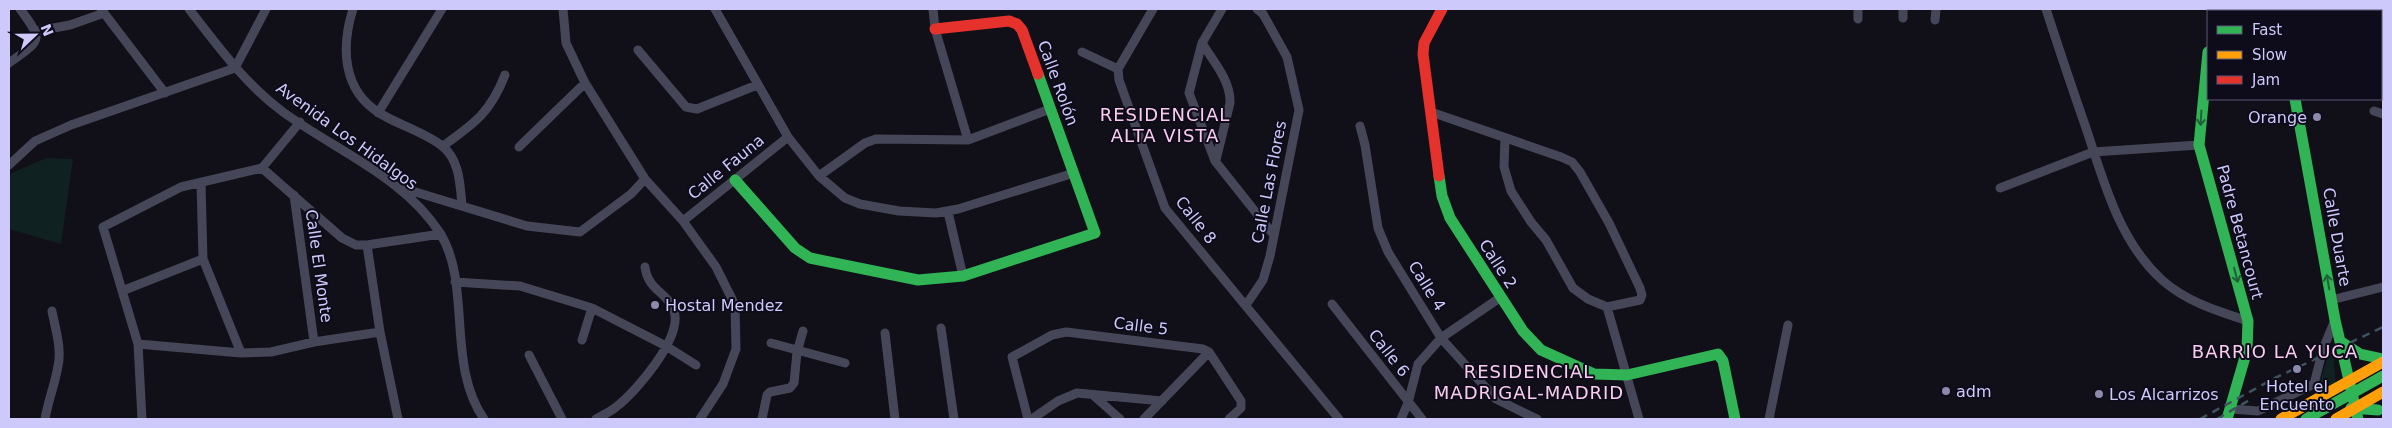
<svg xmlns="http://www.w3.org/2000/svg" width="2392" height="428" font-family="'DejaVu Sans',sans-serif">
  <rect width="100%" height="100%" fill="#111018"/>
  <path fill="#102121" d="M46,158L73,159L61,244L9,229V178L12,173Z
    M2332,344L2336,384L2328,387L2320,381Z"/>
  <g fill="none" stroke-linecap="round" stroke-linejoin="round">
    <path stroke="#454658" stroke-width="9" d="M101,9L165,93
      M189,9C217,45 245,84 283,112C335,150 404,177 440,233C472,284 446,365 484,419
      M353,9C341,47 342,91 381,114C399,125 426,133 442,146C460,160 460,185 462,205
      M563,9L566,43L585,83L645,179L683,221L716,267L735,305L736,349L723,384L700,419
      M715,9L788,137L819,176L845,198L860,204L899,211L936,213L958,209L1074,173
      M933,9L935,29L968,140
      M1153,9L1118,69L1119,80L1165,208L1339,419
      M1222,9L1202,43L1189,93L1215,161L1273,234
      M2046,9C2059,49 2072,88 2086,128C2104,182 2119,241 2162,280C2187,302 2217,311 2248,321
      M1903,18V9
      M1858,19V9
      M1935,20L1936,9
      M37,31L70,25L104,13
      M1202,43C1213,61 1231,81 1230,103L1216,160
      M638,50L686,107L697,109L757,85
      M1082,52L1118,69
      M9,63C40,40 45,42 20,9
      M2374,111L2383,114
      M1431,112L1561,157L1572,162L1580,172L1609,223L1640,288L1642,295L1640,300L1607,307L1588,299L1573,288L1546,240L1531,222L1511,191L1504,167L1505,138
      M378,113L442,9
      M1360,126L1365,145L1378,228L1388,252L1441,338L1496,399L1537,419
      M443,146C475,123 490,113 505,75
      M519,147L585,83
      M9,165L35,141L71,125L235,68L266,9
      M262,168L342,238L356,245H367L441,234
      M819,176L865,143L876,139L968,140L1050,109
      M201,183L203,259L241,353
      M399,187L527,226L580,232L631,194L645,179
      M2000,188L2093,152L2199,145
      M294,195L314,342
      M948,212L963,276
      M683,221L788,137
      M367,245L380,332L398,419
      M455,282L520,286L592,308L666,346L696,365
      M122,291L203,259
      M2331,300L2383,287
      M1332,304L1422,419
      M1246,305L1263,280L1270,256L1299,110L1287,57L1263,14L1257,9
      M1607,307L1639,419
      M941,328L954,419
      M885,333L895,419
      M582,340L592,308
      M771,343L845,363
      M138,344L241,353L271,352L314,342L380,332
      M529,355L562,419
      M1094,396L1120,419
      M2231,409L2258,411L2314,384L2323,349L2335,320
      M45,419C48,401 55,384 58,366C62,348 55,328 52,311
      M142,419L138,344L103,227L181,187L262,168L300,122
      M596,419C603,415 610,412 616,407C636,392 683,337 674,311C668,292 648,291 645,267
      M762,419L767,395L770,392L790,388L794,383L797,352L803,331
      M1028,419L1012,357L1052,335L1066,332L1203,349L1209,352L1241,401V408L1229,419
      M1032,419L1058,401L1077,393L1162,401
      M1144,419L1209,352
      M1401,419L1408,403L1418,364L1441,338L1501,297
      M1769,419L1788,325"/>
    <path stroke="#30b455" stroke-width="11" d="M2257,9L2260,11
      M2213,11L2214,9
      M2208,52L2199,145L2248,321L2247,350L2227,419
      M2295,99L2335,320L2358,419
      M1439,176L1442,196L1450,218L1523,331L1541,350L1594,374L1627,375L1718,354L1723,361L1735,419
      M735,180L795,248L810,258L918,280L963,276L1095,233L1038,74
      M2340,341L2360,354L2383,359
      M2351,408L2378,410"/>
    <path stroke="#ff9f0a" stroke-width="11" d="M2295,11L2296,9
      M2281,419L2383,362"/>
    <path stroke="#e5322d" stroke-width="11" d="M935,29L1009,21L1017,24L1022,30L1038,74
      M1439,176L1423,54L1424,43L1442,9"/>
    <path stroke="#3f525f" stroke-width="2.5" stroke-dasharray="8 6" stroke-linecap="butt" d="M2200,419L2275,378L2383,327
      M2217,419L2253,398"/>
    <path stroke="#30b455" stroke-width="11" d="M2306,419L2383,376"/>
    <path stroke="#ff9f0a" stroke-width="11" d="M2336,419L2383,392"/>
  </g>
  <defs><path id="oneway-shaft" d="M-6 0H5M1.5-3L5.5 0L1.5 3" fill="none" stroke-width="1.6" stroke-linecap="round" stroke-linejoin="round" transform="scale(1.25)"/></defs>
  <g stroke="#1f6038">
    <use href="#oneway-shaft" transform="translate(2201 118) rotate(93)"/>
    <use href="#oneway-shaft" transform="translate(2236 275) rotate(75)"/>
    <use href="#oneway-shaft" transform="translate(2328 282) rotate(-100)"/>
  </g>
  <g fill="#8b89ac" stroke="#0e0c1b" stroke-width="2">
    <circle cx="2317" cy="117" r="5"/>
    <circle cx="655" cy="305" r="5"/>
    <circle cx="2297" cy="369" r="5"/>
    <circle cx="1946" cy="391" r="5"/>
    <circle cx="2099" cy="394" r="5"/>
  </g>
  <g text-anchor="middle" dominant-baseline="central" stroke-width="4" stroke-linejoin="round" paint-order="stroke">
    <g font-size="16" fill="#cdcafb" stroke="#0e0c1b">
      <text transform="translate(1058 83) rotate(70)">Calle Rolón</text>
      <text transform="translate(347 136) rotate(36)">Avenida Los Hidalgos</text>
      <text transform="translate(726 167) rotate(-39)">Calle Fauna</text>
      <text transform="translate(1269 182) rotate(-79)">Calle Las Flores</text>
      <text transform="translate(1196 220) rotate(52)">Calle 8</text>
      <text transform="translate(2240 232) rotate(75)">Padre Betancourt</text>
      <text transform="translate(2337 237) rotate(80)">Calle Duarte</text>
      <text transform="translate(1498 264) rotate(57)">Calle 2</text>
      <text transform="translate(319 266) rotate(82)">Calle El Monte</text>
      <text transform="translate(1427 286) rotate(58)">Calle 4</text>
      <text transform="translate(1141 326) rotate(7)">Calle 5</text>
      <text transform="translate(1389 353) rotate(52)">Calle 6</text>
    </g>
    <g font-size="16" fill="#cdcafb" stroke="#0e0c1b" text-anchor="start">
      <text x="2307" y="117" text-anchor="end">Orange</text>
      <text x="665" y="305">Hostal Mendez</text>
      <text x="2297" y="386" text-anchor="middle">Hotel el<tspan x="2297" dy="18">Encuento</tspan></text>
      <text x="1956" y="391">adm</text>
      <text x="2109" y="394">Los Alcarrizos</text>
    </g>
    <g font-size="18" letter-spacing="1" fill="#fbcced" stroke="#0e0c1b">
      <text x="1165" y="114">RESIDENCIAL<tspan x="1165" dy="21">ALTA VISTA</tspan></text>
      <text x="2275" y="351">BARRIO LA YUCA</text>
      <text x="1529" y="371">RESIDENCIAL<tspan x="1529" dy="21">MADRIGAL-MADRID</tspan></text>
    </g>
  </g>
  <rect width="2392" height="428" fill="none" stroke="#cdcafb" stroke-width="20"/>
  <rect x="2207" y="10" width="175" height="90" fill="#0e0c1b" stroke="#5a5875"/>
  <rect x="2217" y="26" width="25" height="8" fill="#30b455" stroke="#5a5875"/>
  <text x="2252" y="35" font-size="15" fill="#cdcafb">Fast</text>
  <rect x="2217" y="51" width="25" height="8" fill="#ff9f0a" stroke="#5a5875"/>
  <text x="2252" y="60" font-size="15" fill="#cdcafb">Slow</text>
  <rect x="2217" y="76" width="25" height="8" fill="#e5322d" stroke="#5a5875"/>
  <text x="2252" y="85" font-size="15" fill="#cdcafb">Jam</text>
  <g transform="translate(35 35) rotate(68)" stroke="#0e0c1b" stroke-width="4" paint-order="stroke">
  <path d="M0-4L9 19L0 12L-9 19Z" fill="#cdcafb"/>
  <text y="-8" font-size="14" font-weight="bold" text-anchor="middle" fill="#cdcafb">N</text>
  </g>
</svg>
